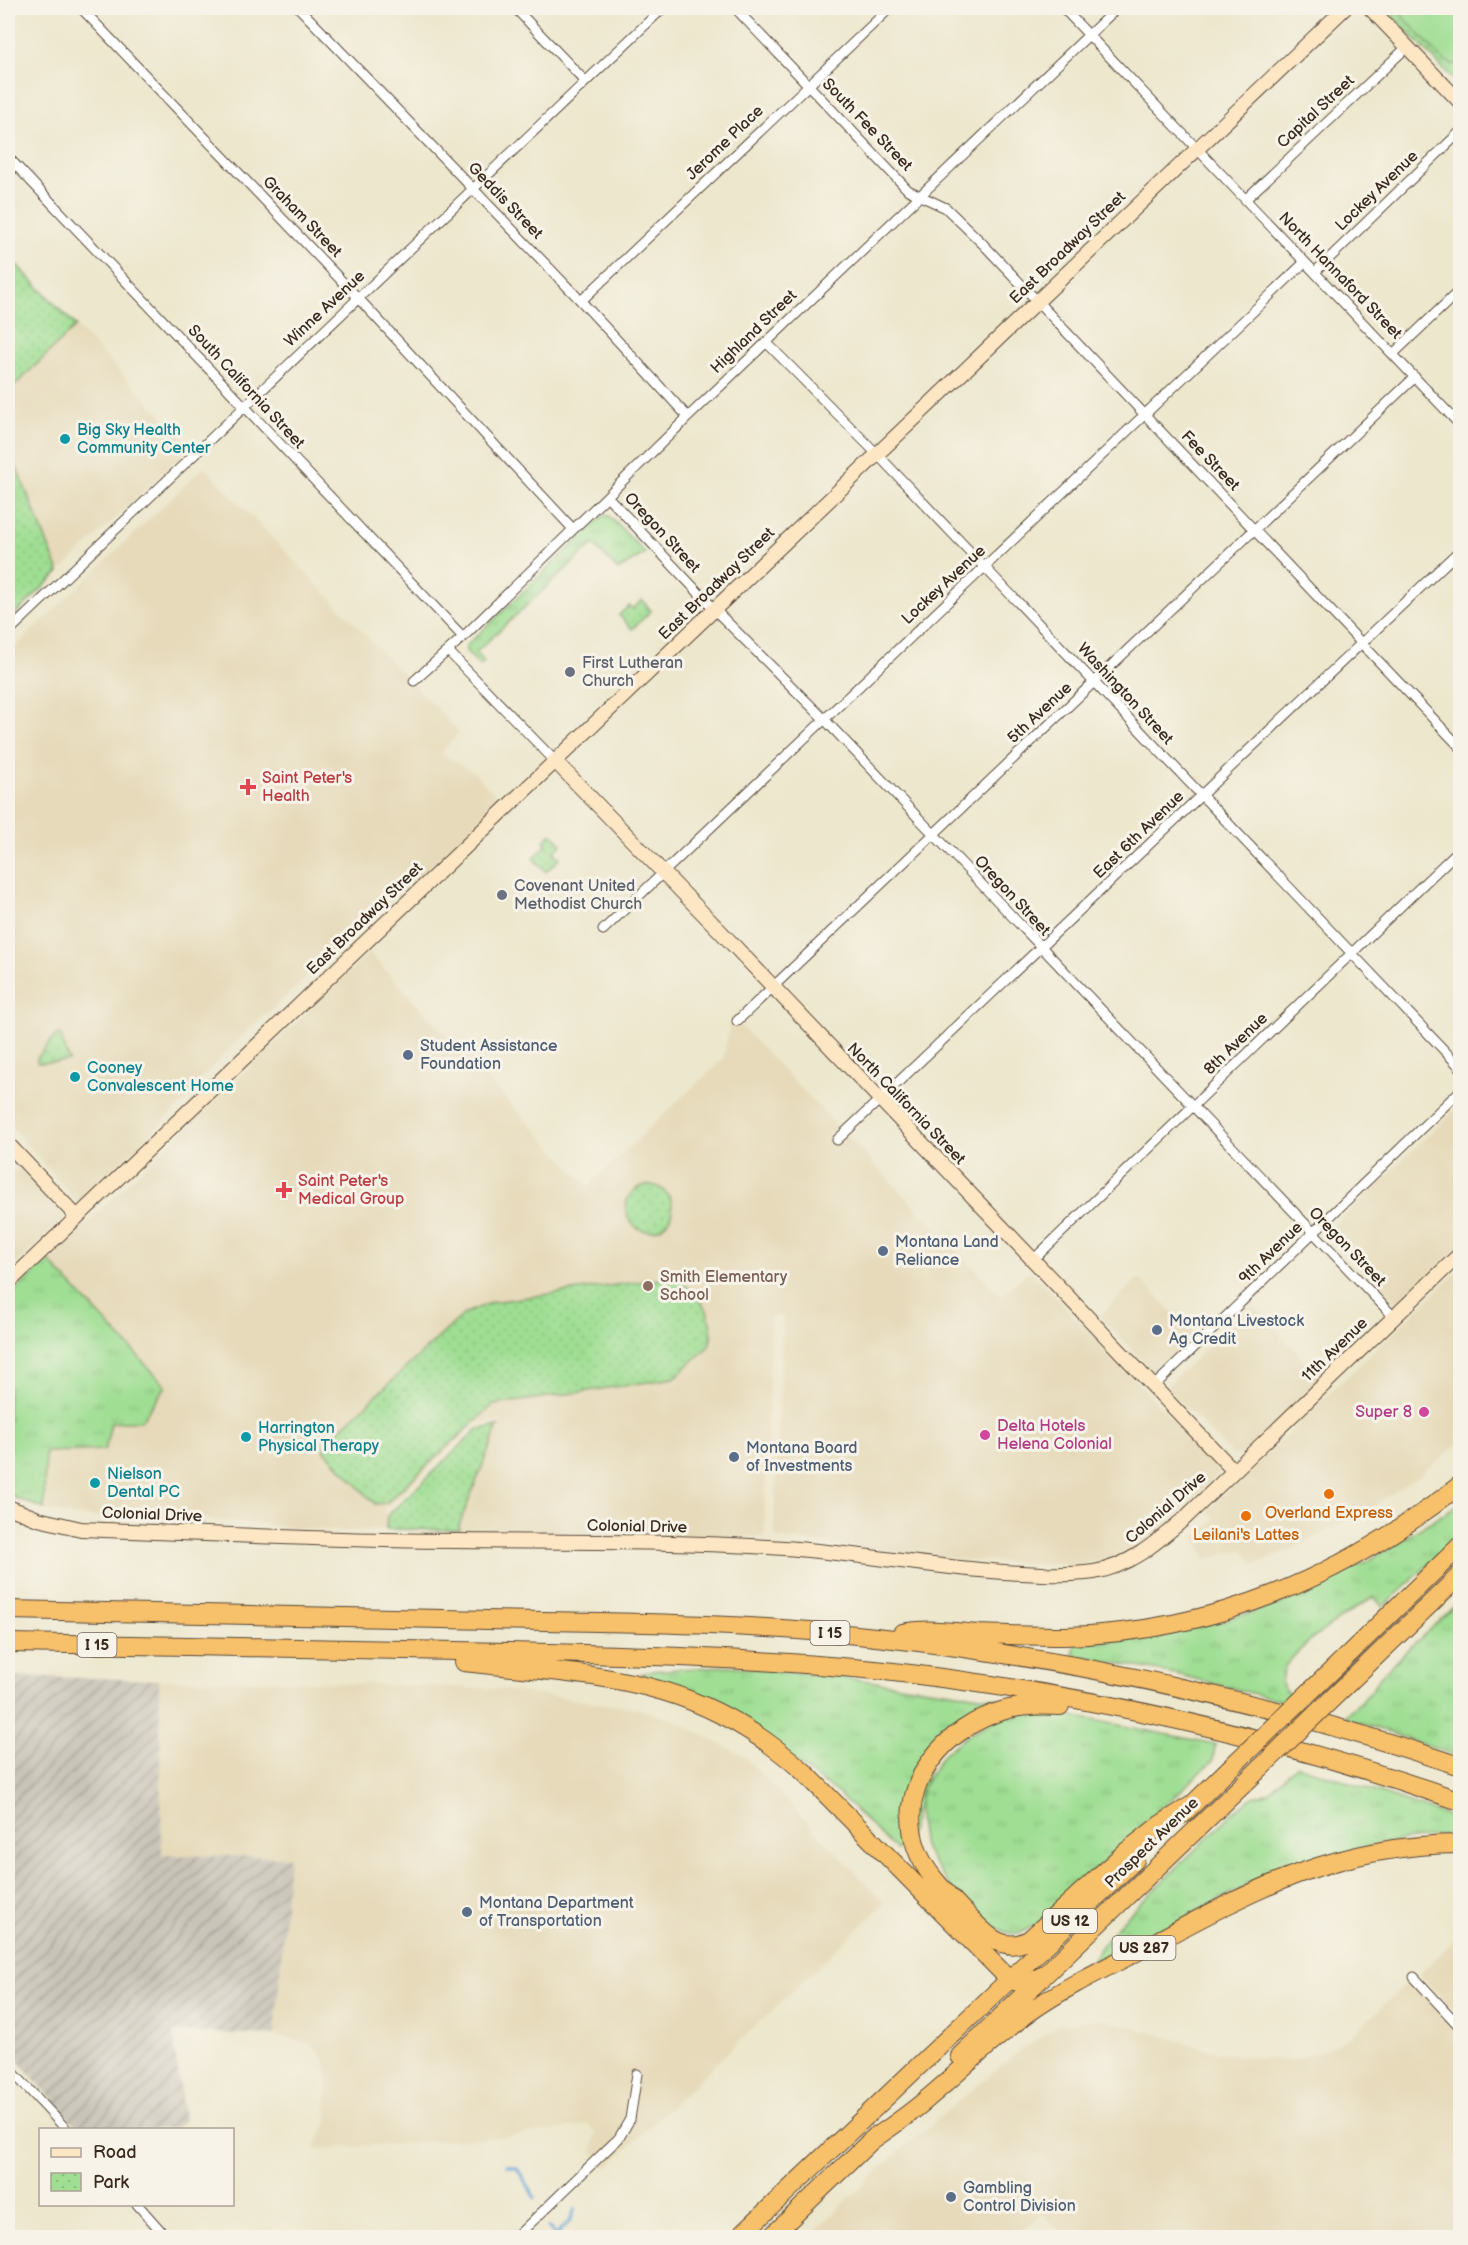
<svg xmlns="http://www.w3.org/2000/svg" width="1468" height="2245" font-family="'Balsamiq Sans',sans-serif">
  <defs>
    <pattern id="industrial-furrows" width="10" height="10" patternUnits="userSpaceOnUse" patternTransform="scale(1.5)"><rect width="10" height="10" fill="#c8c4b8"/><path d="M-1 1l2-2M0 10L10 0M9 11l2-2" fill="none" stroke="#a49f95"/></pattern>
    <pattern id="grass-tufts" width="24" height="20" patternUnits="userSpaceOnUse" patternTransform="scale(1.5)"><rect width="24" height="20" fill="#9fde93"/><path d="M3 7l-1-3M5 7V3M7 7l1-3M15 17l-1-3M17 17v-4M19 17l1-3" fill="none" stroke="#8abf7e"/></pattern>
    <pattern id="park-dots" width="8" height="8" patternUnits="userSpaceOnUse" patternTransform="scale(1.5)"><rect width="8" height="8" fill="#9fde93"/><path d="M2 2h.1M6 6h.1" fill="none" stroke="#8abf7e" stroke-width="1.8" stroke-linecap="round"/></pattern>
  </defs>
  <rect width="100%" height="100%" fill="#f7f3e8"/>
  <filter id="ink" filterUnits="userSpaceOnUse"><feTurbulence type="fractalNoise" baseFrequency=".0167" numOctaves="2"/><feDisplacementMap in="SourceGraphic" scale="12" xChannelSelector="R" yChannelSelector="G"/><feConvolveMatrix kernelMatrix="1 2 1 2 8 2 1 2 1" color-interpolation-filters="sRGB"/></filter>
  <filter id="wash" filterUnits="userSpaceOnUse"><feTurbulence type="fractalNoise" baseFrequency=".008" numOctaves="4" result="noise"/><feDisplacementMap in="SourceGraphic" scale="24" xChannelSelector="R" yChannelSelector="G"/><feGaussianBlur stdDeviation="1.35" result="paint"/><feColorMatrix in="noise" values="0 0 0 0 0 0 0 0 0 0 0 0 0 0 0 0 0 1.4 0 .05"/><feComposite in="paint" operator="in"/></filter>
  <g filter="url(#wash)">
    <rect width="100%" height="100%" fill="#ede7cd"/>
    <path fill="#e6daba" d="M76,326L191,446L59,572L8,446V392Z
      M204,467L459,732L441,753L473,772L502,801L242,1036L195,1085L199,1088L80,1201H76L8,1123V654Z
      M369,953L588,1186L723,1059L732,1017L1001,1296L1030,1270L1218,1467L1220,1472L1159,1532L1138,1547L1116,1559L1094,1563L1068,1565L967,1560L776,1538L774,1526L783,1316L771,1317L764,1537L460,1532L459,1525L501,1420L475,1424L390,1506L382,1511L387,1512L386,1529L346,1531L297,1528L192,1518L73,1516L44,1509L45,1452L105,1450L111,1423L166,1386L48,1260Z
      M1460,1105V1246L1402,1301L1396,1303L1332,1237L1331,1228Z
      M19,1167L65,1217L8,1272V1177Z
      M1460,1269V1442L1420,1475L1362,1513L1290,1550L1253,1564L1243,1550L1206,1559L1196,1538L1215,1518L1207,1510Z
      M1139,1278L1195,1336L1155,1374L1099,1316Z
      M1252,1304L1322,1379L1242,1454L1232,1455L1170,1391L1168,1387L1170,1383Z
      M159,1680L290,1681L501,1689L639,1709L674,1720L744,1756L885,1903L607,2167L592,2150L596,2133L588,2125L504,2137L314,2149L327,2123V2068L320,2053L313,2045L275,2035L289,1857L162,1855Z
      M1460,1934V2016L1419,1975Z
      M1411,1979L1460,2031V2237H1065L1042,2214L1017,2237L808,2238L891,2158L1014,2055L1059,2025L1101,2018L1221,2053L1289,2061L1326,2050L1350,2037Z"/>
    <path fill="url(#industrial-furrows)" d="M8,1676L159,1680L162,1855L289,1857L275,2035L173,2032L184,2120L174,2129H79L8,2050Z"/>
    <path fill="url(#grass-tufts)" stroke="#6d8458" stroke-width="1.5" d="M604,515L609,516L645,553L618,570L593,544L476,652L484,662L480,666L466,651V646Z
      M48,1260L166,1386L141,1421L111,1423L105,1450L45,1452L44,1509L8,1495V1298Z
      M1459,1504L1460,1535L1383,1607L1374,1597C1348,1612 1306,1640 1287,1664C1283,1668 1282,1676 1281,1682L1291,1698L1287,1702L1176,1674L1073,1655L1076,1643L1163,1636L1278,1605L1370,1560Z
      M1460,1601V1757L1343,1717L1371,1692L1378,1678Z
      M729,1666L839,1677L1002,1699L1001,1704L936,1743L908,1839L896,1850L839,1794L710,1701L640,1674L649,1671Z
      M1047,1711L1215,1744L1213,1761L1035,1925L1020,1933H1009L994,1927L948,1884L923,1847L919,1820V1793L943,1754L971,1733L1001,1717Z
      M1297,1765L1460,1820V1836L1439,1835L1378,1844L1288,1867L1232,1893L1093,1968L1092,1961L1099,1949L1120,1923L1235,1811L1251,1798L1269,1792Z"/>
    <path fill="url(#park-dots)" stroke="#6d8458" stroke-width="1.5" d="M1385,8H1460V86Z
      M16,264L76,326L8,392V272Z
      M8,446L59,572L8,621Z
      M642,600L651,611L632,629L619,615L629,606L633,609Z
      M552,833L562,844L554,852L560,858L546,872L533,858L547,845L544,841Z
      M60,1034L69,1061L37,1063V1058L56,1035Z
      M626 1208a23 23 0 1 1 46 0a23 23 0 1 1-46 0Z
      M660,1279L681,1281L697,1296L708,1313L712,1334L709,1346L674,1378L493,1405L386,1503L375,1504L325,1451L326,1442L464,1314L492,1302Z
      M498,1426L459,1525L460,1530L386,1529L387,1516L478,1429Z"/>
    <path fill="#9fde93" stroke="#6d8458" stroke-width="1.5" d="M1395,8H1460V64H1452L1443,60Z"/>
    <g fill="none" stroke-linecap="round" stroke-linejoin="round">
      <path stroke="#65a1d5" stroke-width="3" d="M507,2165L517,2168L535,2198
        M548,2227L557,2237
        M557,2238L560,2230L570,2221L575,2209"/>
    </g>
  </g>
  <g filter="url(#ink)">
    <g fill="none" stroke-linecap="round" stroke-linejoin="round">
      <defs>
        <path id="street" d="M81,8L358,298L573,529
          M299,8L581,301L688,417
          M515,8L585,81
          M735,8L908,190L946,208L983,244L1460,747
          M1063,8L1460,425
          M8,157L463,637
          M1246,199L1407,47
          M1315,272L1460,132
          M581,301L890,8
          M766,342L877,454L1460,1067
          M1393,354L1460,290
          M607,496L714,609L824,719L1394,1317
          M8,632L663,8
          M448,651L555,761
          M414,681L463,637L688,417L1117,8
          M603,930L1305,262
          M737,1021L1415,377
          M837,1140L1460,550
          M1033,1260L1460,849
          M1153,1387L1460,1091
          M1414,1977L1460,2027
          M8,2067L67,2130
          M137,2204L167,2238
          M515,2238L619,2138L630,2119L637,2074"/>
        <path id="secondary" d="M1370,8L1460,102
          M555,761L720,931L1233,1470
          M8,1144L77,1217
          M8,1283L1345,8
          M8,1507L38,1519L81,1529C182,1533 284,1538 385,1540C513,1543 641,1539 769,1547C848,1551 925,1567 1004,1572C1034,1574 1064,1576 1094,1572C1131,1566 1158,1541 1185,1518L1460,1254"/>
        <path id="highway" d="M8,1610C167,1613 327,1617 487,1620C620,1622 753,1623 885,1638C1081,1660 1274,1703 1460,1766
          M902,1633C927,1628 953,1632 978,1634C1007,1635 1036,1636 1065,1636C1216,1632 1343,1577 1460,1485
          M8,1643C175,1646 342,1648 509,1652C635,1655 760,1658 885,1671C1081,1693 1275,1736 1460,1801
          M464,1662C600,1677 695,1674 804,1772L1007,1977C1020,1986 1034,1983 1046,1973
          M1319,1683L1460,1546
          M1341,1690L1460,1575
          M1060,1706C1042,1705 1023,1705 1005,1710C947,1726 895,1783 916,1847C925,1874 948,1895 968,1916C986,1934 1002,1954 1029,1940L1127,1851L1160,1825L1192,1805
          M1183,1814L1229,1769
          M960,2056L1252,1776
          M869,2142C889,2128 909,2115 927,2099C962,2070 994,2037 1031,2011C1068,1985 1110,1966 1150,1945C1256,1888 1337,1845 1460,1844
          M738,2238L1135,1860
          M770,2238L877,2135"/>
      </defs>
      <use href="#street" stroke="#564638" stroke-width="11"/>
      <use href="#secondary" stroke="#564638" stroke-width="16"/>
      <use href="#highway" stroke="#564638" stroke-width="20"/>
      <use href="#street" stroke="#fff" stroke-width="9"/>
      <use href="#secondary" stroke="#fce6c4" stroke-width="14"/>
      <use href="#highway" stroke="#f7c06b" stroke-width="18"/>
      <defs>
        <path id="highway-bridge" d="M1229,1769L1319,1683
          M1252,1776L1341,1690"/>
      </defs>
      <use href="#highway-bridge" stroke="#564638" stroke-width="20" stroke-linecap="butt"/>
      <use href="#highway-bridge" stroke="#f7c06b" stroke-width="18"/>
    </g>
  </g>
  <g fill="#0f9aa8" stroke="#f7f3e8" stroke-width="2">
    <circle cx="65" cy="439" r="6"/>
    <circle cx="75" cy="1077" r="6"/>
    <circle cx="246" cy="1437" r="6"/>
    <circle cx="95" cy="1483" r="6"/>
  </g>
  <g fill="#6b7280" stroke="#f7f3e8" stroke-width="2">
    <circle cx="570" cy="672" r="6"/>
    <circle cx="502" cy="895" r="6"/>
  </g>
  <g fill="#e0444e" stroke="#f7f3e8" stroke-width="2">
    <path d="M245 778h6v6h6v6h-6v6h-6v-6h-6v-6h6z"/>
    <path d="M281 1181h6v6h6v6h-6v6h-6v-6h-6v-6h6z"/>
  </g>
  <g fill="#5c6f8a" stroke="#f7f3e8" stroke-width="2">
    <circle cx="408" cy="1055" r="6"/>
    <circle cx="883" cy="1251" r="6"/>
    <circle cx="1157" cy="1330" r="6"/>
    <circle cx="734" cy="1457" r="6"/>
    <circle cx="467" cy="1912" r="6"/>
    <circle cx="951" cy="2197" r="6"/>
  </g>
  <circle fill="#8d6e63" stroke="#f7f3e8" stroke-width="2" cx="648" cy="1286" r="6"/>
  <g fill="#d1479c" stroke="#f7f3e8" stroke-width="2">
    <circle cx="1424" cy="1412" r="6"/>
    <circle cx="985" cy="1435" r="6"/>
  </g>
  <g fill="#e8710a" stroke="#f7f3e8" stroke-width="2">
    <circle cx="1329" cy="1494" r="6"/>
    <circle cx="1246" cy="1516" r="6"/>
  </g>
  <g text-anchor="middle" dominant-baseline="central" stroke-width="6" stroke-linejoin="round" paint-order="stroke">
    <g fill="#f7f3e8" stroke="#73665b" stroke-width="1.5">
      <rect x="810.5" y="1621" width="39" height="24" rx="4.5"/>
      <rect x="77.5" y="1633" width="39" height="24" rx="4.5"/>
      <rect x="1043" y="1909" width="54" height="24" rx="4.5"/>
      <rect x="1112.5" y="1936" width="63" height="24" rx="4.5"/>
    </g>
    <g font-size="15" font-weight="bold" fill="#3b2a1e">
      <text x="830" y="1633">I 15</text>
      <text x="97" y="1645">I 15</text>
      <text x="1070" y="1921">US 12</text>
      <text x="1144" y="1948">US 287</text>
    </g>
    <g font-size="16" fill="#3b2a1e" stroke="#f7f3e8">
      <text transform="translate(1316 112) rotate(-43)">Capital Street</text>
      <text transform="translate(867 125) rotate(46)">South Fee Street</text>
      <text transform="translate(725 143) rotate(-44)">Jerome Place</text>
      <text transform="translate(1377 191) rotate(-44)">Lockey Avenue</text>
      <text transform="translate(505 201) rotate(46)">Geddis Street</text>
      <text transform="translate(302 217) rotate(46)">Graham Street</text>
      <text transform="translate(1068 248) rotate(-44)">East Broadway Street</text>
      <text transform="translate(1340 276) rotate(46)">North Hannaford Street</text>
      <text transform="translate(325 309) rotate(-43)">Winne Avenue</text>
      <text transform="translate(754 332) rotate(-44)">Highland Street</text>
      <text transform="translate(246 387) rotate(47)">South California Street</text>
      <text transform="translate(1210 461) rotate(46)">Fee Street</text>
      <text transform="translate(662 533) rotate(47)">Oregon Street</text>
      <text transform="translate(717 584) rotate(-44)">East Broadway Street</text>
      <text transform="translate(944 585) rotate(-43)">Lockey Avenue</text>
      <text transform="translate(1125 694) rotate(47)">Washington Street</text>
      <text transform="translate(1040 713) rotate(-43)">5th Avenue</text>
      <text transform="translate(1139 835) rotate(-44)">East 6th Avenue</text>
      <text transform="translate(1012 896) rotate(47)">Oregon Street</text>
      <text transform="translate(365 919) rotate(-44)">East Broadway Street</text>
      <text transform="translate(1236 1044) rotate(-44)">8th Avenue</text>
      <text transform="translate(906 1104) rotate(46)">North California Street</text>
      <text transform="translate(1347 1247) rotate(46)">Oregon Street</text>
      <text transform="translate(1271 1253) rotate(-44)">9th Avenue</text>
      <text transform="translate(1335 1350) rotate(-44)">11th Avenue</text>
      <text transform="translate(1166 1508) rotate(-41)">Colonial Drive</text>
      <text transform="translate(152 1515) rotate(2)">Colonial Drive</text>
      <text transform="translate(637 1527) rotate(1)">Colonial Drive</text>
      <text transform="translate(1152 1843) rotate(-44)">Prospect Avenue</text>
    </g>
    <g font-size="16" fill="#0d838f" stroke="#f7f3e8" text-anchor="start">
      <text x="77" y="430">Big Sky Health<tspan x="77" dy="18">Community Center</tspan></text>
      <text x="87" y="1068">Cooney<tspan x="87" dy="18">Convalescent Home</tspan></text>
      <text x="258" y="1428">Harrington<tspan x="258" dy="18">Physical Therapy</tspan></text>
      <text x="107" y="1474">Nielson<tspan x="107" dy="18">Dental PC</tspan></text>
    </g>
    <g font-size="16" fill="#5b616d" stroke="#f7f3e8" text-anchor="start">
      <text x="582" y="663">First Lutheran<tspan x="582" dy="18">Church</tspan></text>
      <text x="514" y="886">Covenant United<tspan x="514" dy="18">Methodist Church</tspan></text>
    </g>
    <g font-size="16" fill="#be3a42" stroke="#f7f3e8" text-anchor="start">
      <text x="262" y="778">Saint Peter's<tspan x="262" dy="18">Health</tspan></text>
      <text x="298" y="1181">Saint Peter's<tspan x="298" dy="18">Medical Group</tspan></text>
    </g>
    <g font-size="16" fill="#4e5e75" stroke="#f7f3e8" text-anchor="start">
      <text x="420" y="1046">Student Assistance<tspan x="420" dy="18">Foundation</tspan></text>
      <text x="895" y="1242">Montana Land<tspan x="895" dy="18">Reliance</tspan></text>
      <text x="1169" y="1321">Montana Livestock<tspan x="1169" dy="18">Ag Credit</tspan></text>
      <text x="746" y="1448">Montana Board<tspan x="746" dy="18">of Investments</tspan></text>
      <text x="479" y="1903">Montana Department<tspan x="479" dy="18">of Transportation</tspan></text>
      <text x="963" y="2188">Gambling<tspan x="963" dy="18">Control Division</tspan></text>
    </g>
    <g font-size="16" fill="#785e54" stroke="#f7f3e8" text-anchor="start">
      <text x="660" y="1277">Smith Elementary<tspan x="660" dy="18">School</tspan></text>
    </g>
    <g font-size="16" fill="#b23c85" stroke="#f7f3e8" text-anchor="end">
      <text x="1412" y="1412">Super 8</text>
      <text x="997" y="1426" text-anchor="start">Delta Hotels<tspan x="997" dy="18">Helena Colonial</tspan></text>
    </g>
    <g font-size="16" fill="#c56008" stroke="#f7f3e8">
      <text x="1329" y="1513">Overland Express</text>
      <text x="1246" y="1535">Leilani's Lattes</text>
    </g>
  </g>
  <rect width="1468" height="2245" fill="none" stroke="#f7f3e8" stroke-width="30"/>
  <rect x="39" y="2128" width="195" height="78" fill="#f7f3e8" stroke="#aca397" stroke-width="1.5"/>
  <rect x="51" y="2148" width="30" height="9" fill="#fce6c4" stroke="#aca397" stroke-width="1.5"/>
  <text x="93" y="2158" font-size="18" fill="#3b2a1e">Road</text>
  <rect x="51" y="2173" width="30" height="18" fill="url(#park-dots)" stroke="#aca397" stroke-width="1.5"/>
  <text x="93" y="2188" font-size="18" fill="#3b2a1e">Park</text>
</svg>
